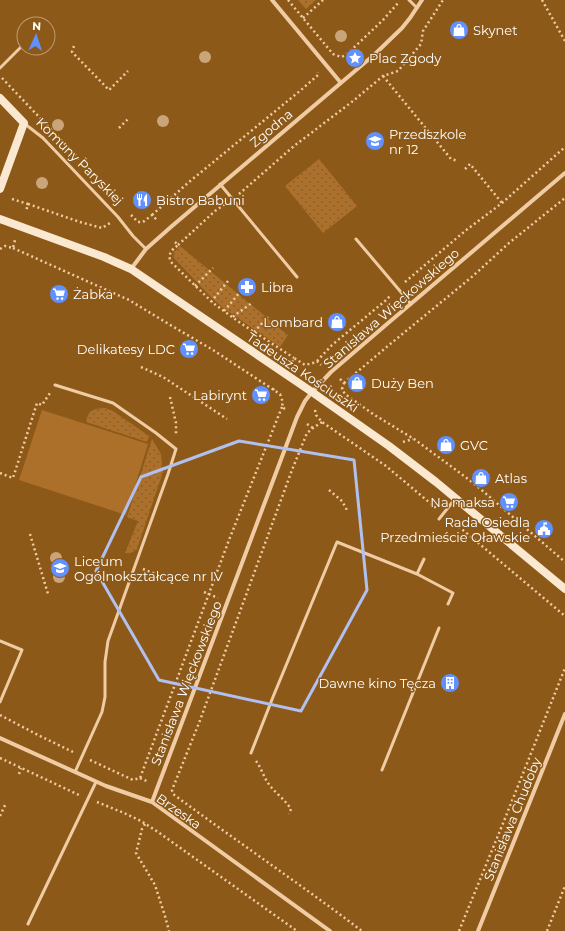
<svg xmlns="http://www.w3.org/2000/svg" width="565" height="931" font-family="Montserrat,sans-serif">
  <defs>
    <pattern id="green-dots" width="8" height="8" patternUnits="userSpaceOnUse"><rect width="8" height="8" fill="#ac702a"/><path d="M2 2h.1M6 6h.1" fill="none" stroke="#816039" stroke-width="1.8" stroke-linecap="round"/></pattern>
  </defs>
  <rect width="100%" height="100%" fill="#8d5918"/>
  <path fill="url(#green-dots)" d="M298,0H316L306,9Z
    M319,159L357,206L323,233L285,186Z
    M180,246L288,335L280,347L222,307L211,297L174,258L173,253Z
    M105,408L113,411L149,436L147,442L86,422C89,409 93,409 105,408Z
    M152,439L161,454L163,472L137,549C133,553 131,553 125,553L138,521L127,517Z"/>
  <path fill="#ac702a" d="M42,410L148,444L126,515L19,480Z"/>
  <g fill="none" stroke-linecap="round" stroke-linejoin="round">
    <path stroke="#efcca3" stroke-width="2.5" stroke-dasharray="2 3" stroke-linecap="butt" d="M288,0L333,54L341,57L346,55L382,21L399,2
      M542,0L565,41
      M303,18L323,0
      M74,46L72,52L109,90L128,71
      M383,76L451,159L458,161
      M2,78L81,161
      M119,128L129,118
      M82,163L86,158
      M465,169L470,164L502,203
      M239,194L294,146L353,101L383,76L398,71L421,44L423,31L443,0
      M12,199L28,204L26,211
      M28,204L80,222L102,228L110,223
      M131,215L138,222H143L152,215L157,220
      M152,215L189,182L301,90L318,75V72
      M175,242L178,245C171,251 169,252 170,261L213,303L239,322L294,358
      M178,245L215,211L225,204
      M13,248L129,300L172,326L213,350L280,394C282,399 283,402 282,407L285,409
      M0,249L5,246L13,248L15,240
      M405,282L465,231L502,203L565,147
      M195,286L213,268
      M211,302L228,281
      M224,311L240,292
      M233,317L235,315L252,303
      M254,332L268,317
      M317,361L332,345L385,301L391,295
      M292,362L294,358L305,365L313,363L317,361L321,365
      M141,367L163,377L227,419
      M340,379L344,383L342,389L345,394L373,414L414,439L456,470L477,486L565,562
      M344,383L389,345L473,276L509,243L565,198
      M273,390L275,386
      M170,397L176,423V436
      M315,410L316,415L322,422L386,466L436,508
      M322,422L313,428L307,433L292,470L199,723L172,790L173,794C235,840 300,884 362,931
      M307,424L313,428
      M403,442L413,439
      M0,473L13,478L37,403L42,405L50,393
      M329,490L342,501L348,512
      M451,520L565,616
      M30,534L48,594
      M143,569L163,577
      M204,592L218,598
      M0,715L38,735L73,752
      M0,758L79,795
      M90,760L133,780L140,778L229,540L282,407
      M256,761C262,769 264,779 271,787C277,794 285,800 291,809L289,814
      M19,774L21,768
      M140,778L149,782
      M97,802L124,813L141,821L158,832L297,931
      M0,816L6,803
      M145,824L142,829L136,853L155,885L165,916L169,931
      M459,931L506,816L565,668
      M547,931L565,886"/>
    <path stroke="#efcca3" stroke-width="3" d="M409,0L417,8
      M45,24L47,22
      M0,68L24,44
      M25,124L43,138L118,217L133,236L146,249
      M220,184L297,277
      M356,239L411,304
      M55,385L113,403L156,433L176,449L168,474L108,641L105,662V697L102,712L75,772
      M439,519L455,499
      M417,574L424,559
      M0,641L22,650L0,702
      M251,753L273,697L337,542L417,574L453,593L448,604
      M382,770L439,628
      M28,924L96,782"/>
    <path stroke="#efcca3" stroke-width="4" d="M272,0L341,83
      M131,269L146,249L172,226L375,54L402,28L410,18L422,0
      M0,738L106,786L152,802L330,931
      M152,802L297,417L305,401L312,392L331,372L387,324L565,173
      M478,931L565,714"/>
    <path stroke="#fae8d0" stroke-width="8" d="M0,98L24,123L0,189
      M0,219L104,257L131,269L312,392L389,446L436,482L565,589"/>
  </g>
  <g fill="#caa579">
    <circle cx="341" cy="36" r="6"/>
    <circle cx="205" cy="57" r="6"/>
    <circle cx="163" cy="121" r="6"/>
    <circle cx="58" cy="125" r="6"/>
    <circle cx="42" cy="183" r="6"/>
    <circle cx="56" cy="558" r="6"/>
    <circle cx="59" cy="577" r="6"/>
  </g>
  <path fill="none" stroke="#b0c1f1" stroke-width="3" stroke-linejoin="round" d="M239,441L354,460L367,590L301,711L159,680L96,571L141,477Z"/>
  <defs>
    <symbol id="shop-disc" viewBox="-11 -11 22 22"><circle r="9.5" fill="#6190ff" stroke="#8d5918"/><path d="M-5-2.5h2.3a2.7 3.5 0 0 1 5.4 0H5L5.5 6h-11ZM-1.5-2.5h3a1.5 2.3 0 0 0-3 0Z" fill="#fff"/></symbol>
    <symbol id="sight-disc" viewBox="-11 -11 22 22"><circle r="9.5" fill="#6190ff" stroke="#8d5918"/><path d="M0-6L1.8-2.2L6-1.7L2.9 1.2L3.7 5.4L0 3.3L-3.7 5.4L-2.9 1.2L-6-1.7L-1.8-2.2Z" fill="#fff"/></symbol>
    <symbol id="school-disc" viewBox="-11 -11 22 22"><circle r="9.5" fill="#6190ff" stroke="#8d5918"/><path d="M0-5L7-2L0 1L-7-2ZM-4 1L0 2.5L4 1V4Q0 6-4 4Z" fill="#fff"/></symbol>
    <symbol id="restaurant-disc" viewBox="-11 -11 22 22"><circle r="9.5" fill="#6190ff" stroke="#8d5918"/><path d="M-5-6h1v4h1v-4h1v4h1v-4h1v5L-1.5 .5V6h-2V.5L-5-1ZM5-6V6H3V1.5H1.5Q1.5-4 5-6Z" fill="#fff"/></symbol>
    <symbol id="pharmacy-disc" viewBox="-11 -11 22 22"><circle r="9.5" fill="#6190ff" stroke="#8d5918"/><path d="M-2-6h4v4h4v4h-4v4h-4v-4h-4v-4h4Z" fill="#fff"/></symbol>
    <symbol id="supermarket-disc" viewBox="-11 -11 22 22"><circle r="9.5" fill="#6190ff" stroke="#8d5918"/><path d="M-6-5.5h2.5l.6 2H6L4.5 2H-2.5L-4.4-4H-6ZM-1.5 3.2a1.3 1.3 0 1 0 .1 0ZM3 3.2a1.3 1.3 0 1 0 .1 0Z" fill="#fff"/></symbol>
    <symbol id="civic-disc" viewBox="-11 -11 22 22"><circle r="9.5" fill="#6190ff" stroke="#8d5918"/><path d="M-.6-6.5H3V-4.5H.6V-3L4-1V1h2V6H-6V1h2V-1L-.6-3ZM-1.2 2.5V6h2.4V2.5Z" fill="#fff"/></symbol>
    <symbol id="building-disc" viewBox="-11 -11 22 22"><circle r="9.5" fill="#6190ff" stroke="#8d5918"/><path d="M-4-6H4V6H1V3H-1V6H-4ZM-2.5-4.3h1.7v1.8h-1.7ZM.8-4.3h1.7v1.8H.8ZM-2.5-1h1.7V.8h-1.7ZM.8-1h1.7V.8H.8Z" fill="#fff"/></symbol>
  </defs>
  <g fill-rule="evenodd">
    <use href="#shop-disc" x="448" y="19" width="22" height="22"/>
    <use href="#sight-disc" x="344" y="47" width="22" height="22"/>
    <use href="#school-disc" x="364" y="130" width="22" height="22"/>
    <use href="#restaurant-disc" x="131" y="189" width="22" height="22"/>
    <use href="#pharmacy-disc" x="236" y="276" width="22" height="22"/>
    <use href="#supermarket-disc" x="48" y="283" width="22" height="22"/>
    <use href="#shop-disc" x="326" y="311" width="22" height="22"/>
    <use href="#supermarket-disc" x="178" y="338" width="22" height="22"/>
    <use href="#shop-disc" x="346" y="372" width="22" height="22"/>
    <use href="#supermarket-disc" x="250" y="384" width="22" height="22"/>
    <use href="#shop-disc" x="435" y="434" width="22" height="22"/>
    <use href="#shop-disc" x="470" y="467" width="22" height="22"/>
    <use href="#supermarket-disc" x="498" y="491" width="22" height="22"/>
    <use href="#civic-disc" x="533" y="518" width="22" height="22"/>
    <use href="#school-disc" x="49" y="557" width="22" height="22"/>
    <use href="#building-disc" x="439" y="672" width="22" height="22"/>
  </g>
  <g text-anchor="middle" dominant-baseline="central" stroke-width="3" stroke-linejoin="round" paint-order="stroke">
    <g font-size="13" fill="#fff" stroke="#8d5918" text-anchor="start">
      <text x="473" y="30">Skynet</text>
      <text x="369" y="58">Plac Zgody</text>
      <text x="389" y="134">Przedszkole<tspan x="389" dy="15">nr 12</tspan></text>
      <text x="156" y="200">Bistro Babuni</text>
      <text x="261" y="287">Libra</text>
      <text x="73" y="294">Żabka</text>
      <text x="323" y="322" text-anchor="end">Lombard</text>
      <text x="175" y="349" text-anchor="end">Delikatesy LDC</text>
      <text x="371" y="383">Duży Ben</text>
      <text x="247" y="395" text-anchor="end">Labirynt</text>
      <text x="460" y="445">GVC</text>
      <text x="495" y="478">Atlas</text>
      <text x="495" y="502" text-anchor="end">Na maksa</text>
      <text x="530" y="522" text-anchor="end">Rada Osiedla<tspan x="530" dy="15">Przedmieście Oławskie</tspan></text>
      <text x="74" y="561">Liceum<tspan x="74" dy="15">Ogólnokształcące nr IV</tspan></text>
      <text x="436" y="683" text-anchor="end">Dawne kino Tęcza</text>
    </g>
    <g font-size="13" fill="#fff" stroke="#8d5918">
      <text transform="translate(271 128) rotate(-40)">Zgodna</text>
      <text transform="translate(80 161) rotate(45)">Komuny Paryskiej</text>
      <text transform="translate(391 308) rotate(-41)">Stanisława Więckowskiego</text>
      <text transform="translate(303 372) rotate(34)">Tadeusza Kościuszki</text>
      <text transform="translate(186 683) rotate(-69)">Stanisława Więckowskiego</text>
      <text transform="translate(179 811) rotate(35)">Brzeska</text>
      <text transform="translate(512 819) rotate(-68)">Stanisława Chudoby</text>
    </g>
  </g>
  <g transform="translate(36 36) rotate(3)"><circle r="19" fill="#8d5918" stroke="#bb9b74"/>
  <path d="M0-3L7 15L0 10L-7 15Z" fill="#6190ff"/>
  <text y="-6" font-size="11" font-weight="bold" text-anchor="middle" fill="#ffffff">N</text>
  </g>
</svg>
